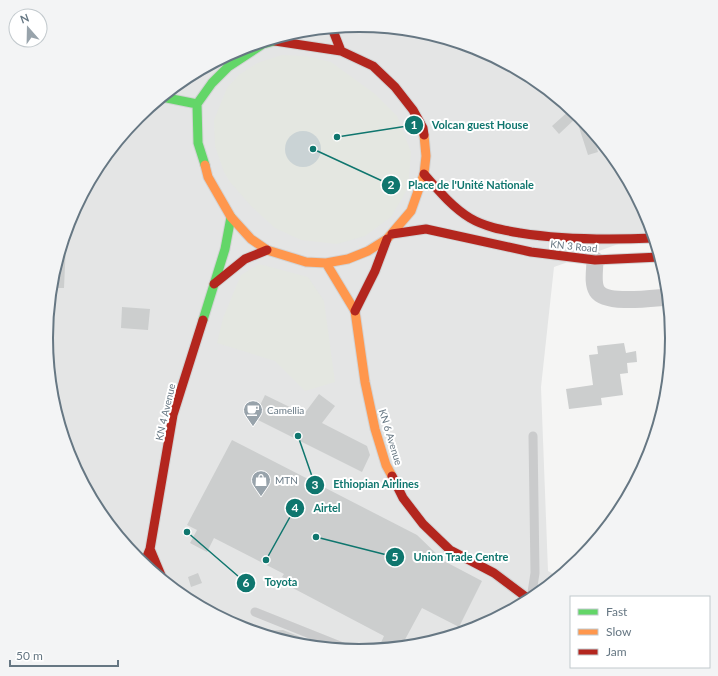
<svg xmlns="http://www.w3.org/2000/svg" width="718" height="676" font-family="Lato,sans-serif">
  <rect width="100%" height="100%" fill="#f5f5f4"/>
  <path fill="#e4e5e5" d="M359,25L420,31L479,49L533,78L580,117L619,164L648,218L652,232L554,267L541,387L548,571L559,577L533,598L479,627L420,645L359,651L298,645L239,627L185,598L138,559L99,512L70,458L52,399L46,338L52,277L70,218L99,164L138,117L185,78L239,49L298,31Z"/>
  <path fill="#e4e7e1" d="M282,55L305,56L331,62L375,94L397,116L411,152L408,188L391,217L365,236L337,244L301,240L275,228L251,206L230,182L224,172L215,146L214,120L227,88L239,75L257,63Z
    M259,264L308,277L324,301L335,382L305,391L275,361L217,343L223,318L241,275Z"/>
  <path fill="#cad3d5" d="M285 149a18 18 0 1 1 36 0a18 18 0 1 1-36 0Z"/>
  <path fill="#cccece" d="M571,109L580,117L592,131L598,152L588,155L576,118L559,134L552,126Z
    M62,243L66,244L64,288H51L52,277Z
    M122,307L150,309L148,330L121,328Z
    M624,343L626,353L636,351L637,362L627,363L628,373L620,374L623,395L601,398L602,405L569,409L566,389L593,385L589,355L598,354L597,346Z
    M319,394L335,406L322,423L367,446L370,455L362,472L254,418L265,395L304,414Z
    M232,440L417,535L444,561L482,581L459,627L422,608L401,647L378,649L384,636L289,586L291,581L282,577L284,574L214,538L207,552L190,543L197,530L187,525Z
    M198,573L202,583L191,587L188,577Z
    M283,630L326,647V648L298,645L257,633L258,631Z"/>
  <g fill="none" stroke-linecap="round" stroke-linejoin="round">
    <defs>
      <path id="fast" d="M162,97L197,104
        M205,165L198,143L197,104L212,83L228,67L263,44L275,41
        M203,320L225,249L231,217"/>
      <path id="slow" d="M205,165L208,177L231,217L251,239L267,250L306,262L326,263L348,259L368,251L387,239L411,211L424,174L426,156L424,135
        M326,263L355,311L365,382L375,429L386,465L392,476"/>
      <path id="jam" d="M332,28L341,51
        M275,41L341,51L373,66L395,87L413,110L423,128L424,135
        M424,174C438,190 452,207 470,218C485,227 503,230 520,233C564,240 609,240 654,238
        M392,234L426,229L531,252L595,260L660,257
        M214,284L245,259L267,250
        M355,311L375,271L387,239
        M392,476L403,498L423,524L450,550L494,573L530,600
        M150,549L163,580
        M144,564L150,549L173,415L203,320"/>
    </defs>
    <use href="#fast" stroke="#d2d3d4" stroke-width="11"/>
    <use href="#slow" stroke="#d2d3d4" stroke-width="11"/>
    <use href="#jam" stroke="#d2d3d4" stroke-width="11"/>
    <path stroke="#cacbcc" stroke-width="9" d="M531,599L535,573L533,436
      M255,612L350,650"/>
    <path stroke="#cacbcc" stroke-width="17" d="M595,260C595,270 592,283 597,291C606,305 653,298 668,297"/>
    <use href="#fast" stroke="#63d668" stroke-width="9"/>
    <use href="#slow" stroke="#ff974d" stroke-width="9"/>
    <use href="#jam" stroke="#b3261e" stroke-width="9"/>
  </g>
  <defs>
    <symbol id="cafe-pin" viewBox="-11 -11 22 30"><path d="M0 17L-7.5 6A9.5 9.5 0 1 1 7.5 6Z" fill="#98a3ab" stroke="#fff"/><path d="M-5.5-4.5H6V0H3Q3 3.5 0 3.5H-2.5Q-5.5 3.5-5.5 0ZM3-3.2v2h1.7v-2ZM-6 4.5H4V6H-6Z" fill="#fff"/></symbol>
    <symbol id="shop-pin" viewBox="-11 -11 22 30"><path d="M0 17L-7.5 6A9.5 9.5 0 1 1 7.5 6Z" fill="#98a3ab" stroke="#fff"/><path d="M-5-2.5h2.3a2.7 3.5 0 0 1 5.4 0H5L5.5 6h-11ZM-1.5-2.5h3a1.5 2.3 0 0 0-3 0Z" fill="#fff"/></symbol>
  </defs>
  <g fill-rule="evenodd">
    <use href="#cafe-pin" x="242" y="399" width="22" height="30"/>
    <use href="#shop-pin" x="250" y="469" width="22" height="30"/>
  </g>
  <g text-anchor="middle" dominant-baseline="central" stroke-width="4" stroke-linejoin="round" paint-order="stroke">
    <g font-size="10" fill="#667783" stroke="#fff">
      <text transform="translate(574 246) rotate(6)">KN 3 Road</text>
      <text transform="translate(165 412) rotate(-77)">KN 4 Avenue</text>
      <text transform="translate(391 437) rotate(73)">KN 6 Avenue</text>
    </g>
    <g font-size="10" fill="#667783" stroke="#fff" text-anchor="start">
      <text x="267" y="410">Camellia</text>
      <text x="275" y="480">MTN</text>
    </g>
  </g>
  <path d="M0 0H718V676H0ZM53 338a306 306 0 1 1 612 0a306 306 0 1 1-612 0Z" fill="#f3f4f5" fill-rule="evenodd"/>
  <path fill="none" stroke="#667783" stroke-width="2" d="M53 338a306 306 0 1 1 612 0a306 306 0 1 1-612 0Z"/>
  <path fill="none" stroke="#0f766e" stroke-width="1.5" d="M337 137L414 125M313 149L391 185M298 436L315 485M266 560L295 508M316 537L395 557M187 532L246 583"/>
  <g fill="#0f766e" stroke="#fff" stroke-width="1.5">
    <circle cx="337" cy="137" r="4"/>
    <circle cx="313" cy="149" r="4"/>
    <circle cx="298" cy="436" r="4"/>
    <circle cx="266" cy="560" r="4"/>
    <circle cx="316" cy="537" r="4"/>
    <circle cx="187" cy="532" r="4"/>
    <circle cx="414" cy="125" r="10"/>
    <circle cx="391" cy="185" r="10"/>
    <circle cx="315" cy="485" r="10"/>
    <circle cx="295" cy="508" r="10"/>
    <circle cx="395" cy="557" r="10"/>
    <circle cx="246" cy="583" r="10"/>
  </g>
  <g font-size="12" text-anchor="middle" font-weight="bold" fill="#fff">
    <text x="414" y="129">1</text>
    <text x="391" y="189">2</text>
    <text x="315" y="489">3</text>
    <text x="295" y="512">4</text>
    <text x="395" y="561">5</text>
    <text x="246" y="587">6</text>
  </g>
  <g font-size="11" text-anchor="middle" font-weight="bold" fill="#0f766e" stroke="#fff" stroke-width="4" stroke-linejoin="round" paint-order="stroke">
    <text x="480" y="129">Volcan guest House</text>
    <text x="471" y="189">Place de l'Unité Nationale</text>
    <text x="376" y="488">Ethiopian Airlines</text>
    <text x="327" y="512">Airtel</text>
    <text x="461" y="561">Union Trade Centre</text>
    <text x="281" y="586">Toyota</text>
  </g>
  <rect x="570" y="596" width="140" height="72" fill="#ffffff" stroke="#c2c9cd"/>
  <rect x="578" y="609" width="20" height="6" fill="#63d668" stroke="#c2c9cd"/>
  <text x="606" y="616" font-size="12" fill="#667783">Fast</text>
  <rect x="578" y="629" width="20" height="6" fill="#ff974d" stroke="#c2c9cd"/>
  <text x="606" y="636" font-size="12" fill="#667783">Slow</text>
  <rect x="578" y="649" width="20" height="6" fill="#b3261e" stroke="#c2c9cd"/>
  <text x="606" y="656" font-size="12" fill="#667783">Jam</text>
  <g transform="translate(28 28) rotate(340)"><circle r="19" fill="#ffffff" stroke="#c2c9cd"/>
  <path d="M0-3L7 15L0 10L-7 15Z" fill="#98a3ab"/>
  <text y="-6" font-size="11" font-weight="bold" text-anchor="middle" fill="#667783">N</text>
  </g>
  <path d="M10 660v6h108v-6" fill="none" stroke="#667783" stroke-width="2"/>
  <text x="16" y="660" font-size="12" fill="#667783" stroke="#ffffff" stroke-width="3" paint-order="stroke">50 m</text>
</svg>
